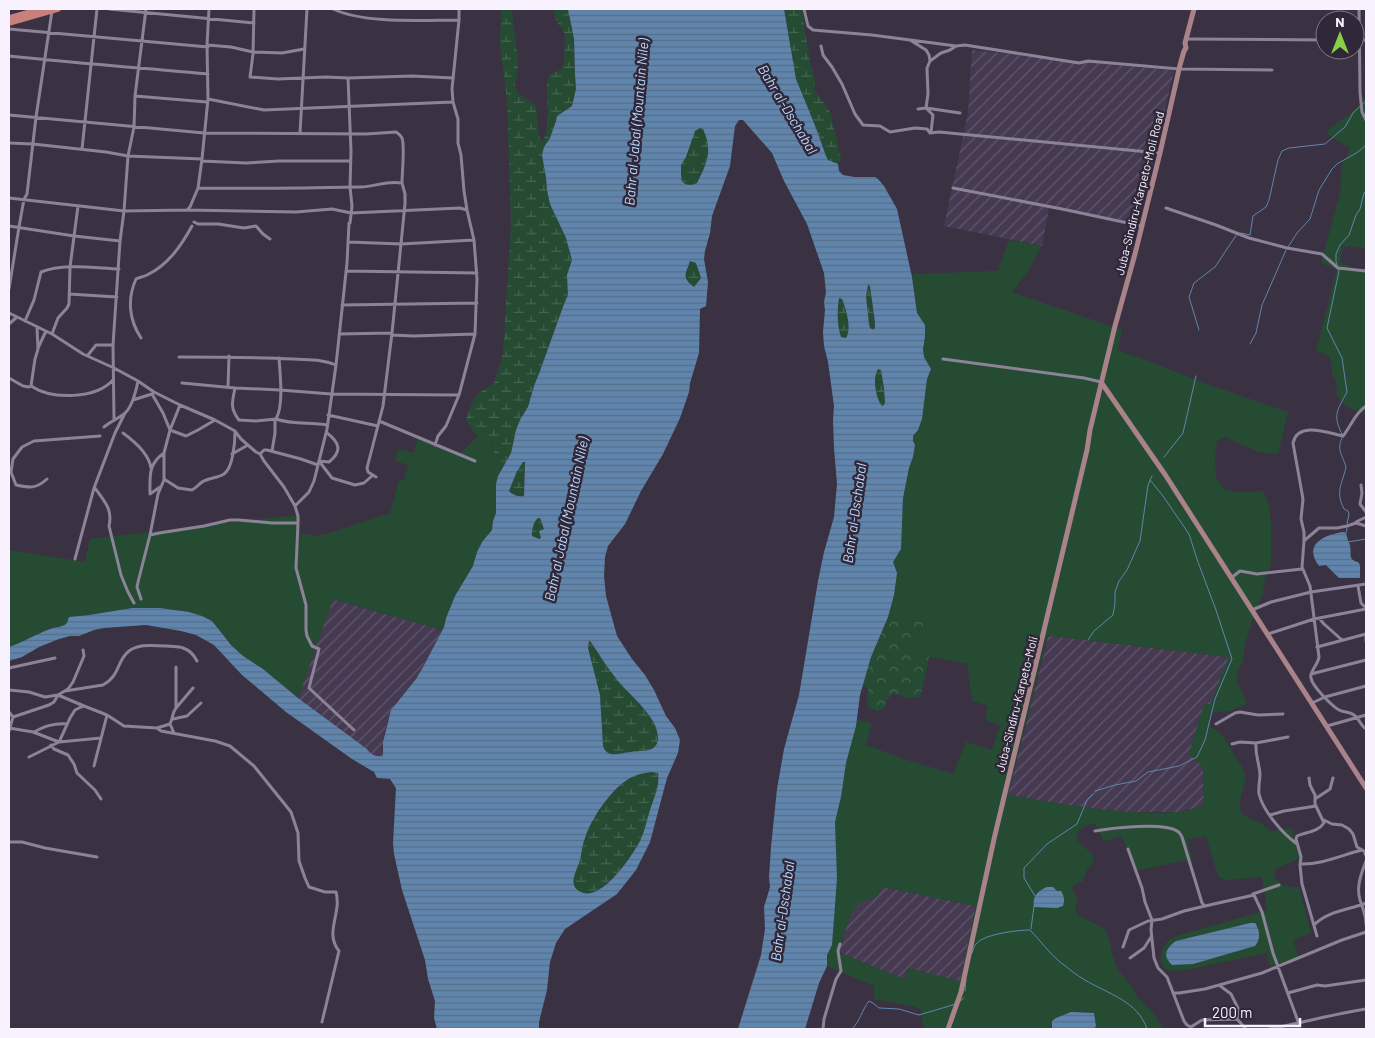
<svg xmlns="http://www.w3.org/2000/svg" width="1375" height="1038" font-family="Barlow,sans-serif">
  <defs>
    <pattern id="industrial-furrows" width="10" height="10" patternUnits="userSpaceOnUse" patternTransform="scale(1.25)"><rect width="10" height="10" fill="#453a51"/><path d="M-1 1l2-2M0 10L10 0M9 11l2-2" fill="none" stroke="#61576b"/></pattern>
    <pattern id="forest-crowns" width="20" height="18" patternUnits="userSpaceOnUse" patternTransform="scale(1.25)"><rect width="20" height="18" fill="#264b33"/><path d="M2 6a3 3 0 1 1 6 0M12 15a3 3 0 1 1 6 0" fill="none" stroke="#466552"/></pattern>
    <pattern id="wetland-marsh" width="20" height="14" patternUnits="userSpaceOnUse" patternTransform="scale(1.25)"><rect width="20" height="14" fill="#264b33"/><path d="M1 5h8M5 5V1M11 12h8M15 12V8" fill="none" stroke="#466552"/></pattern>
    <pattern id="water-rules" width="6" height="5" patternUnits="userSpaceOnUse" patternTransform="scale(1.25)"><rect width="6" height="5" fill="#6085ad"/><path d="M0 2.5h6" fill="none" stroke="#576d86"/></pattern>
  </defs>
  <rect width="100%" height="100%" fill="#3a3243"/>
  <path fill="url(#industrial-furrows)" d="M972,50L1174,71L1154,157L1136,223L1049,208L1042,246L944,226L968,113Z
    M332,599L442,630L416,679L394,705L387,722L384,734L382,748L383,756L378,757L371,754L367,749L298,698Z
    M1052,636L1229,657L1210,705L1204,704L1203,767L1204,806L1179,812H1122L1060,804L1008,795L1048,637Z
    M882,887L976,906L960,982L908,968L905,980L838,952L851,913L861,902L876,897Z"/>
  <path fill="#264b33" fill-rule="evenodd" d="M1366,98V248L1343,246L1340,263L1366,271V413C1354,412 1343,406 1337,395C1336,392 1337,387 1336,383C1336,379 1333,376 1332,372C1331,357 1332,355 1316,351L1337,269L1321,263L1339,197L1341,185V166L1348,155L1350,147L1344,145L1327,134L1329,129L1351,113Z
    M1009,240L1042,246L1027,273L1012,292L1122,330L1118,350L1221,389L1288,412L1278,454L1259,452L1225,437L1217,441L1215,455L1216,477L1225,490L1238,492L1263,491L1269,505L1271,523V564L1265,578L1263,593L1250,626L1244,649L1243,661L1237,672V681L1247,704L1229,711L1214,712L1209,718L1211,727C1224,734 1226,741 1233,753C1238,762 1244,767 1245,777C1246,787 1236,804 1241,812C1245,818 1255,820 1261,823C1264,825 1267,829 1270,831L1292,828L1300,858L1275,869L1274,877C1283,887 1286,888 1299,887L1311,933L1293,940L1299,957L1270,967L1267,953L1186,970L1171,971L1165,969C1156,958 1162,945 1173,937L1267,910L1262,877L1225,880L1218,876L1206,836L1187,839L1192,859L1135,871L1122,836L1104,841L1095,823L1085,826L1077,833V840L1093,855V862L1087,870L1083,881L1074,885L1072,890L1078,899L1075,907L1077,915L1105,929L1110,941L1111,950L1117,969L1131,985L1139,999L1154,1013L1164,1029H1094L1096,1026L1094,1013C1080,1010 1068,1014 1056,1018L1052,1024V1029H924L921,1016V1010L916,1007L874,999V986L827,966V955L832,945L833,935V918L837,879L835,822L841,797L846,763L857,720L872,723L866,745L904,759L953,774L966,742L992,750L1000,725L985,720L988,706L972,701L967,664L906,652V647L915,633L926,629L927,623L888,617L897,573L893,562L901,549L903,498L909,468L913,457L915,445L913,441V436L918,430L922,419L927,379L931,369L924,357L923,349L925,337V325L917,313L912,274L998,271ZM1052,636L1229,657L1210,704H1204L1189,754L1203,767L1204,806C1196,808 1186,812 1178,812C1121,816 1064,804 1008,795L1047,637ZM882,887L976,906L960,981L908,968L904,979L838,952L851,913L861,902L876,897Z
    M477,437C490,443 494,441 494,457L498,461L501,468L498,476L496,484V513L493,521L492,530L482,542L477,552L473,566L455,596L446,618L442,630L333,599L298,698L263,669L243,656L231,645L212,621L202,616L189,612L160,608H132L88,615L74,616L64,626L54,627L37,634L21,643L9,647V550L85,562L90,539L298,515L299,527L301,533L316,536L326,534L390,513L399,480L404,481L408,465L395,461L398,449L414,453L417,439L458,455Z"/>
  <path fill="url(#forest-crowns)" d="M888,617L927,623L926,629L915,633L906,647V651L929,656L928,663L920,697L907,698L893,693L887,700L884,708L878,711L869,708L867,702L868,689L863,685L871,657Z"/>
  <path fill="url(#wetland-marsh)" d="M501,9H512C513,29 518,48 518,67C518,74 515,80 515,87C519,97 528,98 536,106L539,136L542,141C551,133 546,98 547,85C548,67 558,76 563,67C565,64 565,41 565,36C564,29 559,26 556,20C555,17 554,12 553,9H568L574,39L575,74L576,89L572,106L557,116L556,121L550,138L544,147L547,190L559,224L566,238L572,260L568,295L564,304L540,371L534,386L528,407L520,420L516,430L511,453L508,460L501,468L498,461L494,457V447L492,443L478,438L466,420L469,411L476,395L494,383L503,353L511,224L507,100L500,46Z
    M784,9H802C804,26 807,44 810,61C812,73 817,77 814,89L830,112L841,158L838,164L828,160L826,156L816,128L796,79Z
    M700,128L703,129C713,151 707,163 697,183C691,186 685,186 681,181V165L686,157L695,131Z
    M690,261L696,262L701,278L694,287C680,277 686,275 690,261Z
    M868,285L870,286L875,328L873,331L870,328L869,324L866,296Z
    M839,298H842C846,309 852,327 846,338L841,337C837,325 837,311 839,298Z
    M877,369L881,370L885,392V403L883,406L881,405C876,397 873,378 877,369Z
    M523,462L525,463V464L524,496C519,497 512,495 509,491L517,471Z
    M538,518H540L544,529L539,539L532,536L533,525Z
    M589,640L591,642C600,656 610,670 620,683C632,698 659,718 658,739C657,754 639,750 630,752C620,753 607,759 603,746L600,695L588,648Z
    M656,772L658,773C660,786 654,798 650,810C647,819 645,830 641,839C633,855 605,895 586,893C582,893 578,892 576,889C569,879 578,869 580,860C582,853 582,845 585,838C591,819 611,790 627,780C635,774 646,772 656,772Z"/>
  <path fill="url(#water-rules)" fill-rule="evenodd" d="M568,9H784L796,79L816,128L826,156L828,160L838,164L839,171L843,175L854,177H875L878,179L884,186L897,209L912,277L917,313L925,325V337L923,349L924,357L931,369L927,379L922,419L918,430L913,436V441L915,445L913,457L909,468L903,498L901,549L893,562L897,573L894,595L888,617L871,657L860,695L856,726L846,763L841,797L835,822L837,878L832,945L827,955V966L819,983L805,1029H738L761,955L765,929L764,907L770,887L769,877L771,847L777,789L784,749L799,695L818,581L824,552L834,517L837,484L834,448L833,421L834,406L828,362L824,346L823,332L825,310L824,302L826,292L824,273L807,224L784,181L772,153L743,120H739L735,126L730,166L712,216L710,233L705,251L704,259L708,282L706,306L700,309L699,353L690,383L689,392L680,418L663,454L641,491L625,524L608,546L605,557L604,576L606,596L617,636L632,659L645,675L654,690L666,716L675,728L680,740L678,753L667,778L650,842L636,870L617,894L565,929L556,943L550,962L547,990L539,1022V1029H437L434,1018L435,1001L428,979L425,960L402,890L394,854L393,843L396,788L390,779L377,778L374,772L352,759L286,712L242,675L214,645L196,635L181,631L146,625L104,628L94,630L79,636H70L59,639L39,647L22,657L9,661V647C24,642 36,634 50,629C55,627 63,627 66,624C68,622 68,619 69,617L89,615L132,608H160L189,612L202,616L212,621L231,645L243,656L263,669L298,698L367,749C371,755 376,757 383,756V742L391,710L416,679L423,667L444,627L446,618L455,596L473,566L477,552L482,542L492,530L493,521L496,513V484L498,476L511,453L516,430L520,420L528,407L534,386L540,371L564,304L568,295L567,275L572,260L566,238L550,204L547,190L546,177L542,155L544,147L550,138L556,121L557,116L572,106L576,89L575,74L574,39ZM700,128L703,129C713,151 707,163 697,183C691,186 685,186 681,180V165L686,157L695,131ZM690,261L696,263L701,278L694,287C681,277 686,274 690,261ZM868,285L870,286L875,323V328L873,330L870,328L869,324L866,296ZM839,298L842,299C846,309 852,328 846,338L841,337C837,325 837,311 839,298ZM878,369L881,370L884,388L885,403L883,406L881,405C876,397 872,378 878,369ZM523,462H525V464L524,496C519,497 512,495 509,491L517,471ZM538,518H540L544,529L539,531L541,538L539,539L532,536C532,530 533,522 538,518ZM589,641L591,642C599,654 606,666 615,677C627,694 659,716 658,739C657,754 639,750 630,752C620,753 607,759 603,746L600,695L588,648ZM652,772L658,773C660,786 654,798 650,810C647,819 645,830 641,839C633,855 600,905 579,891C567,884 578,869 580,860C582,853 582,845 585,838C591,819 610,791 627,780C634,775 643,773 652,772Z
    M1343,532L1346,533C1347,537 1348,541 1350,545C1352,554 1347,559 1358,562L1360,565V578H1339L1326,565L1319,566C1303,545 1323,535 1343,532Z
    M1047,887H1053L1057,891H1061C1064,896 1065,900 1063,906L1057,908L1034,907C1032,896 1038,891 1047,887Z
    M1250,923H1255C1260,930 1261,939 1255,946L1193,964L1172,965C1162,956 1166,948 1176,941Z
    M1071,1012L1094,1013L1096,1026L1094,1029H1052V1021L1056,1018Z"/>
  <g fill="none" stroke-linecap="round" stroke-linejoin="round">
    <path stroke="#6085ad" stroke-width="1" d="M1241,233L1250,235L1253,216L1266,207L1269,200L1278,160L1282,151L1289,148L1325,144L1345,127L1353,113L1366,101
      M1288,247L1297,233L1310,219L1319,190L1332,169L1337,164L1358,152L1366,145
      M1199,330L1189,297L1194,283L1215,267L1237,234
      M1250,344L1256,333L1262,305L1286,250
      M1164,457L1183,433L1196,376
      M1347,524L1349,514L1348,511L1344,509C1335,491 1342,485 1346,467C1342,454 1336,449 1343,436C1332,415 1337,411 1347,392L1342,358L1327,328L1339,271L1336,262V254L1340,245L1349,235L1356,215L1360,209L1364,193L1366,191
      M1346,533L1347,528
      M1348,542L1366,539
      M1088,640L1094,631L1113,615L1115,603V592L1119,581L1127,570L1140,541L1148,485L1152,476
      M1095,791L1115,785L1136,781L1148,772L1179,766L1197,757L1205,740L1215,699L1232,659L1216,610L1198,562L1189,534L1163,496L1150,480
      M1035,896L1024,878V868L1047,844L1077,824L1087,800L1093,794
      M1031,929L1034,906
      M972,953C973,951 974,945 977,943C985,934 1018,930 1030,930C1040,940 1049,953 1060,962C1068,968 1076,975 1085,980C1108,994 1138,1001 1147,1029
      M965,991L966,979
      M959,1002L964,998
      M852,1029C860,1021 862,1010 869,1001L873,1003L879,1008L899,1009L919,1015L956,1004"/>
    <path stroke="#8d8398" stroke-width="3" d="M109,9L254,23
      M254,9L253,54L250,77L278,79L326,77L348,78L412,76L453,78
      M333,9C365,24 423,20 459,20
      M459,9V20L452,89L453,102L458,119V143L461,155L464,191L467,210
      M804,9L808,26L813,30L872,35L956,46L965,45L1079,63L1088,61L1179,69L1272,70
      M1359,9L1360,92L1362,112L1366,120
      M9,29L208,47
      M1186,39L1325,40
      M910,40L926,50L929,55L930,61L927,68L928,94L926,108L933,115L931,132
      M1355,40H1366
      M207,45L231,47L253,52L282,53L304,49
      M821,46L823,55L832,67L842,84L855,114L863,125L880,126L890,132L915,128L927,129L930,133L939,132L1159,153
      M9,56C75,63 141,68 208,74
      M930,61L941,53L950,50L956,46
      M135,96L207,102
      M208,99L264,110L453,102
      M918,109L926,108L960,113
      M9,115L204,133L366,134L396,132C399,134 400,134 402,138C405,147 402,172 402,183
      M300,133L307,9
      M9,143L33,144L106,152L128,156L202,159
      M82,149L97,9
      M202,161L246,163L279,161H350
      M198,188C252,189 306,188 360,187C375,187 386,180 402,183L405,194V204L392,333L383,406L367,468L368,472L376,477
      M953,188L1062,209L1142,226
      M9,198L124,211L187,210L190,207L198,188L202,159L208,99L207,45L209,9
      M1166,208L1216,225L1249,238L1287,248L1322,254L1338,268L1366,271
      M187,210L296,212L332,209L351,213L460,208L467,210L474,240L477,279L475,334L459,395L446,426L438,436L435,445
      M194,222L198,224H218L244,228L256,226L263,234L270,239
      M9,226L74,236L120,241
      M349,242L401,244L474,240
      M346,271L477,273
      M9,289L19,227L24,199L27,194L36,117L52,11
      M69,294L117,297
      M342,305L477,303
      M9,313L52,334L83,354L114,368L138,381L154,392L180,405L215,420L235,431L241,439L256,452L260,454L264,461L284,487L295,506L298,516V523L296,568L306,605V630L307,636L312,646L319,649L309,688L354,730
      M25,321L34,300L41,272C64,263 94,268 119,269
      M9,324L17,317
      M52,334L58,318L67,308L69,304L70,267L78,206
      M339,334L392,333
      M392,335L413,336L475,334
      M141,338C129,320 127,299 136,279C140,277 143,277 147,275C168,265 181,246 192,226
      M38,348L46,331
      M88,355L96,345H113
      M179,357C218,357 255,357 294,359C308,360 323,359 336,365
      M943,359L1084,378L1101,382
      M9,378L23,386L29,387L31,386L35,359L38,349L37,327
      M182,383L235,388L280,390L331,394L459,395
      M31,386C52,400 96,399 113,380
      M228,387L229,356
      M235,388C232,402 230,409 239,420L256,421L276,419C284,405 280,374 279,358
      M154,392L152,394L163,413L170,430L186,436L198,430L215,420
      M133,400L152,394
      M1366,406C1355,413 1351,426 1343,436C1328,433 1298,421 1293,443L1303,499L1301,519L1304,532V541L1302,567L1310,586L1319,657C1318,665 1309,672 1311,678C1312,686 1332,706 1339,710C1344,713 1349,711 1354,715C1360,719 1359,724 1366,729
      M328,415L378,426
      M114,419L113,345L120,241L124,211L128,156L134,127L135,96L146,9
      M276,419C293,425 310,422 327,425
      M379,421L475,461
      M104,427C110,422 117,419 124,414C132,408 136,391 138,381
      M123,433C134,441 149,454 151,468
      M272,451L275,433V419
      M232,454L248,445
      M260,454L264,450H267L301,459L318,465
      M319,461L332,478L355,485L364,483L373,475
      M319,461L329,462C343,451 339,442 327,433
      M47,479C36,489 30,488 16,485L11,472L13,459L22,447L34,441L100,436
      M164,479L178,488L192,490C196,488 198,485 202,482C208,478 218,478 224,474C233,468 235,442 235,432
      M1361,485L1362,493L1360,504L1366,512
      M160,487L150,494C150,476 148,464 164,453
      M95,488C104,501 113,509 109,526L121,575L128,592L134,603
      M295,506L309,492L314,481L327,429L336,365L347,263L349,223H350L352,206L350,187L351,151L348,78
      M1356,522L1366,517
      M150,535L159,533L204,526L230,520H239L272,523H297
      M1305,540L1319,528H1337L1347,526L1356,523L1366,526
      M75,559L94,488L115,433L125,413
      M1231,578L1240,571L1257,574L1302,569
      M1358,586L1361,603L1366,608
      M141,599L137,587L138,582L150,535L158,494L164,480V453L170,430L180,405
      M1252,610L1271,602L1311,592L1366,584
      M1319,618L1324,624L1342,640
      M1268,634L1314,619L1366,609
      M1366,636V641
      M1317,647L1366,634
      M9,668L55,658
      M1311,674L1366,660
      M9,690L29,692L45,697L58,695L68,689L73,682L84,656L83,650
      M65,691L103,685C121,675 116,661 129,651C140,643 154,646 167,646C172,647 178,646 183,648C189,650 194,655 197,661
      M1312,703L1325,697L1366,686
      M176,708L193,688
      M9,712L13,717L9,731
      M13,717L49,705L54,702L58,695L84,706
      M173,719L187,716L201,703
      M170,724L174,733
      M1216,724L1235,713L1240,712L1258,715L1283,714
      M1327,726L1366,715
      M9,728L33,732L59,742L101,738
      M157,728L170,724C173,718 172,713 176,708V667
      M34,732C45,726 54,723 67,724
      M1256,743C1255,755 1259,762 1260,774C1260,780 1258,787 1259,794C1263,811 1283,834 1297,844
      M1232,744L1240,742L1256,743L1288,737
      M51,745L54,749L68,755L74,764L77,773L95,790L101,799
      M29,757L59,742L70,718L75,710L81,707L84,706L107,715L124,726L157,728L161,731L215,741L230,746L254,766L291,812L298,833L299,861L305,878L309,887L325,892H336C342,914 324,932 339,951L322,1022
      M94,766L107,715
      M1309,778L1310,785L1315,795V804L1324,823C1318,832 1306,832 1297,836L1296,839L1301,857L1300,865L1302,884L1317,936
      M1315,799L1330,789L1333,778
      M1270,815L1284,811L1316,806
      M1324,820L1332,824L1342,825L1349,829L1353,834L1357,847L1364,851L1366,856
      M1095,831C1112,828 1163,822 1177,831C1180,832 1180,834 1182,837L1202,903L1205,906L1254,895L1262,912L1273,953L1299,1024
      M9,842H22L45,848L97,857
      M1128,849L1142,888L1145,902L1152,920L1151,930L1154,958L1158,968L1167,977L1184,1021L1187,1025L1191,1027L1202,1020L1237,1019
      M1366,861C1361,874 1356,887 1360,900C1363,909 1366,915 1366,924
      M1300,864C1321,865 1342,855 1362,850
      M1253,894L1279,885
      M1314,925C1327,911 1349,910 1366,903
      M1123,947L1129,930L1148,921L1162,919L1184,911L1205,906
      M1130,958L1144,948L1151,937
      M1219,985L1231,994L1238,1008L1237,1019L1246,1029
      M1173,993H1179L1205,989L1262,973L1342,940L1366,932V933
      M1288,993L1317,985L1325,986L1366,980
      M823,1029L824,1019L836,979L841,971L838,951L840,944
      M1269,1029C1302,1023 1333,1014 1366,1009"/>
    <path stroke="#aa828a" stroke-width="5" d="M1101,382L1166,476L1366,788
      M948,1029L961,992L994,839L1087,450L1090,430L1115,326L1135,254L1160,153L1180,65L1184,51L1186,48L1185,43L1194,9"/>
    <path stroke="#c8807c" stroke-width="5.5" d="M9,18L41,9
      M9,23L58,9"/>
  </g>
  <g text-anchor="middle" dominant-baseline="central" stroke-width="5" stroke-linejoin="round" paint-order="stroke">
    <g font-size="12" fill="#f7f2fe" stroke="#302839">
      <text transform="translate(1139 193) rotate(-76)">Juba-Sindiru-Karpeto-Moli Road</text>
      <text transform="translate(1016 704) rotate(-76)">Juba-Sindiru-Karpeto-Moli</text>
    </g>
    <g font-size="14" font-style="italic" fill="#b8d9ff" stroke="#302839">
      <text transform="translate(788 109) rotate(59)">Bahr al-Dschabal</text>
      <text transform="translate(636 122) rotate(-85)">Bahr al Jabal (Mountain Nile)</text>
      <text transform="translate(854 513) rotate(-82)">Bahr al-Dschabal</text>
      <text transform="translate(566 519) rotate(-78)">Bahr al Jabal (Mountain Nile)</text>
      <text transform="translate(782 911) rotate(-82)">Bahr al-Dschabal</text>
    </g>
  </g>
  <rect width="1375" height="1038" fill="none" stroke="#f7f2fe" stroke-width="20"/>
  <g transform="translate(1340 35)"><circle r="24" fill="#302839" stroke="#807988"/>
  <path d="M0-4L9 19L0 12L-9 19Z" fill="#8ace47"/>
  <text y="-8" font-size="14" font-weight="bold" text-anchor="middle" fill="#f7f2fe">N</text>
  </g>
  <path d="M1205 1018v8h95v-8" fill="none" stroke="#f7f2fe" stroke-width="2.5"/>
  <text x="1212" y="1018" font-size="15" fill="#f7f2fe" stroke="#302839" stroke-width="4" paint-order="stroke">200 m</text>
</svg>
